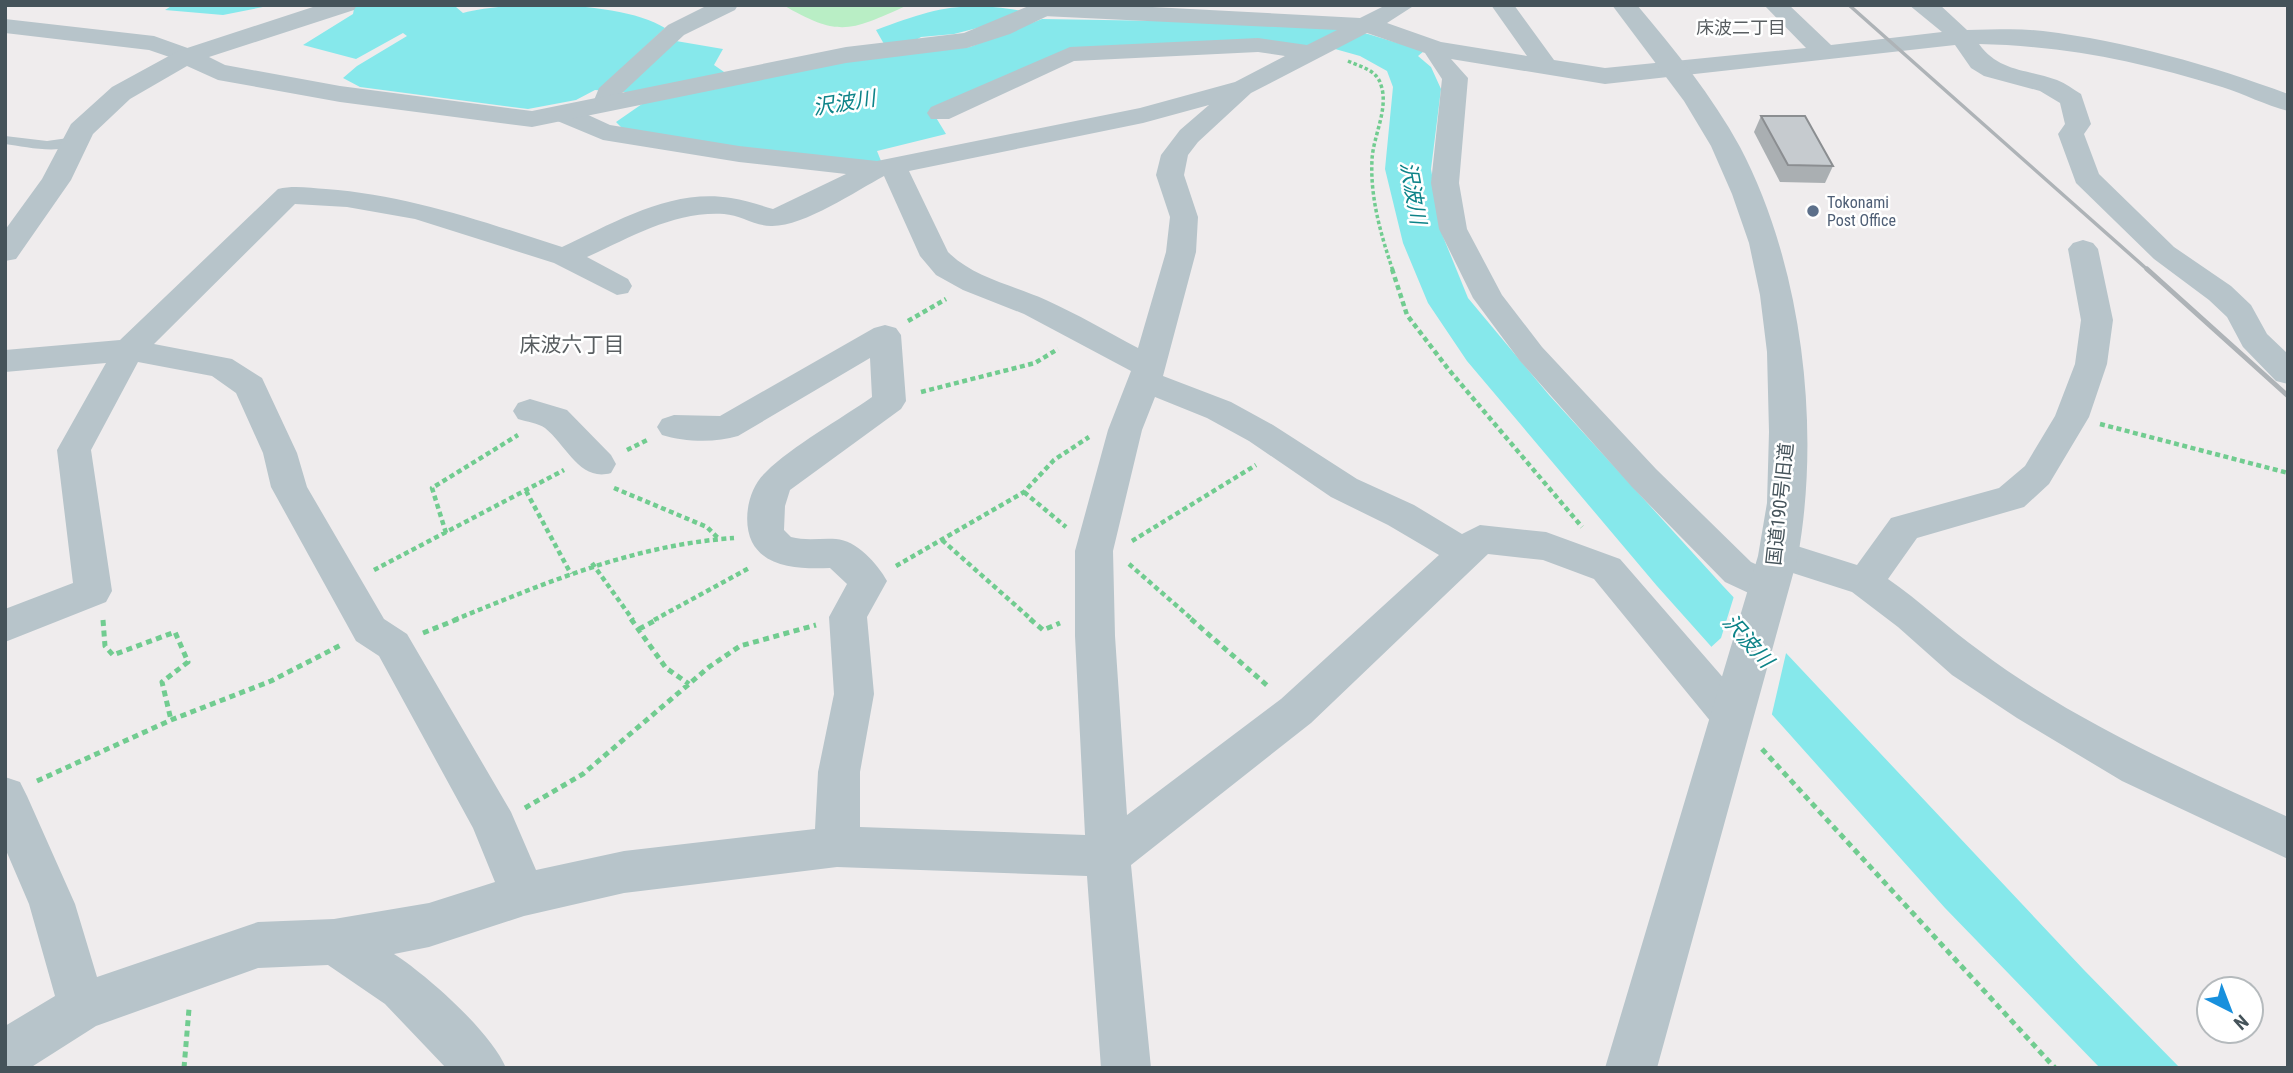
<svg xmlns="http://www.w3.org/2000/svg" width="2293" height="1073" font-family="'Roboto Condensed','Noto Sans JP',sans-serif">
  <rect width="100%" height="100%" fill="#efeced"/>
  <path fill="#b9eec5" d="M783,5H908C850,31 840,38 783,5Z"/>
  <path fill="#86e8eb" d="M173,5H273L223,15L165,10Z
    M343,5H460L456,7L463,13C508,0 624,1 665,28L633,58L676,41L723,49L714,65L740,83L884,44L876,30C932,9 961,0 1022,11L981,27L954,34L921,37L911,43L912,54L970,47L1042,19L1293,23L1368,34L1424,51L1418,56L1431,67L1441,89L1431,169L1442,234L1468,298L1549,395L1723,586L2084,970L2180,1068H2100L1945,908L1657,586L1467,361L1428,303L1403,243L1385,169L1393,87L1387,71L1360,56L1335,49L1061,54L932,111L946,134L877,151L881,161L873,163L734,146L622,128L616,122L642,104L639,93L595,90L576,100L528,109L360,87L343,78L357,66L407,36L403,33L356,59L303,45L353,14L354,9Z"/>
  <path fill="#efeced" d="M1735,593L1787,649L1771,718L1709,649L1721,638Z"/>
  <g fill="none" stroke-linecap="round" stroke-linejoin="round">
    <path stroke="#71cc90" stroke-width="3.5" stroke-dasharray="3.5 2.5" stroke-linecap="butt" d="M1348,61C1361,67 1377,70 1381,85C1389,109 1373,136 1372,160C1370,198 1381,235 1393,271"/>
    <path stroke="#71cc90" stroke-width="4.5" stroke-dasharray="5 3.5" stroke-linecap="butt" d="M1392,269L1407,315L1449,370L1582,527
      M908,321L946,299
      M921,392L1035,363L1058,349
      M2100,424L2288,473
      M627,450L647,440
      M614,488L707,527L718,538
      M526,491L571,574
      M1024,492L1066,527
      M446,533L432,488L518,435
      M942,540L1032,620
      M1132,541L1256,465
      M592,563L633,620
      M1129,564L1193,620
      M896,566L1024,492L1054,460L1089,437
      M374,570L564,470
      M454,620C546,583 633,545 734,538
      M654,620L751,567"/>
    <path stroke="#71cc90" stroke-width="5" stroke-dasharray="6 4.5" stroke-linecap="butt" d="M631,619L666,668L689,684
      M1030,619L1043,630L1060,623
      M1191,619L1270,688
      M103,620L105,646L113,655L175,632L188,662L162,682L171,720
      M639,629L658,619
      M423,633L458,619
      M1762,749L2055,1068
      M37,781L171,720L271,681L341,645
      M525,808L583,774L709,667L740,646L816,625
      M184,1068L189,1009"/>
    <path fill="#b7c4ca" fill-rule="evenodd" d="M5,136L47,141L75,137L82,141C64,156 27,147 5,144Z"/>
    <path fill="#b7c4ca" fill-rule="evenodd" d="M708,5H738L735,10L684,35L620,95L614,110H596L592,105L599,88L668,25Z
      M1034,5H1114L1360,18L1386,5H1415L1387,23L1441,42L1527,56L1491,5H1514L1554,60L1605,68L1806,48L1764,5H1789L1831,45L1942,32L1909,5H1940L1967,30C1992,30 2018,28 2043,31C2126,41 2210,65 2288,94V111C2265,105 2244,94 2222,87C2139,61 2065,46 1979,44C1999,72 2027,69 2057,80C2065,83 2073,89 2081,94L2091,124L2084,134L2099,174L2174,247L2231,286L2251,305L2267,334L2288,354V384L2276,381L2243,347L2227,317L2209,300L2154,259L2076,183L2058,134L2065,124L2060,103L2040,91L1984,76L1971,68L1955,45L1605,84L1451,59L1468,78L1459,183L1467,229L1502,295L1542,347L1656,469L1751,562L1781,576L1787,587L1781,598L1768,602L1725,582L1632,487L1520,361L1473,298L1439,229L1431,183L1442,79L1425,53L1367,33L1251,93L1198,142L1188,155L1184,175L1198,217L1196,252L1163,376L1231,402L1273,425L1357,479L1414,505L1462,534L1480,525L1546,532L1620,559L1746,704L1752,716L1746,728L1731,734L1716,728L1594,579L1543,560L1488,554L1311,723L1131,865L1151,1068H1101L1087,876L837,867L624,893L524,916L429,947L394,954C427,975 491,1032 506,1068H446L385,1004L328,965L258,968L96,1026L30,1068H5V1026L55,996L29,904L5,848V777L20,782L27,796L75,904L97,977L258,922L334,919L429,903L495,882L473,828L379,656L356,641L271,487L263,453L236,393L212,376L138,362L91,450L112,591L106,602L5,642V609L73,583L57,450L106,363L5,372V350L120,340L278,189C294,185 310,188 326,189C408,195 484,222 562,247C614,223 671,188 731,198C745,200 759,205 773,209L846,174L739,162L603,140L555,120L551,114L555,108H573L610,125L739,146L877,161L1140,108L1235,82L1285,56L1258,52L1074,61L949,119H931L927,113L931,107L1070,47L1258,38L1307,45L1337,30L1043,16L1035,14L1031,9ZM1209,105L1180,130L1161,155L1156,175L1170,217L1166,252L1138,348C1108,332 1077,314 1046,300C1013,285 974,278 948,252L909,171L1143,123ZM884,176L920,256L936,275L963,290L1024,314L1131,371L1108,430L1075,551V636L1085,835L860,827V772L874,694L867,617L887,581C878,564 856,540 836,539C821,538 806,541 791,537L784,530L785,506L790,490L901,409L906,401L901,335L896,328L885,325L874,328L720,416L674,415L662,419L657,427L662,435C684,442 716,443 738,436L870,358L872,397C841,419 792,446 766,472C748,488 742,521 752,542C766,569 803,569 830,568L847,584L829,617L834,694L818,772L815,829L624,851L536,870L511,812L407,634L384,619L307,487L297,453L262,378L232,359L154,344L295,204L347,207L415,219L554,263L617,295L628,293L632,286L628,279L587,257C632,237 674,211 724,214C740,215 755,226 771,226C803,227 856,191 884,176ZM1155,397L1207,418L1249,441L1331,497L1388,525L1439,555L1281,699L1127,815L1115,636L1113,551L1142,430Z
      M5,19L154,36L196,51L199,56L196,61L187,63L149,50L5,33Z
      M2083,240L2093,243L2098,249L2113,320L2107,364L2089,417L2049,484L2024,507L1917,538L1888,579C1920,601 1948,628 1980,651C2073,721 2183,769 2288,817V859L2122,781L2017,718L1952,675L1898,627L1852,592L1765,564L1759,554L1765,544L1778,540L1857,565L1891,518L1999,488L2025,466L2055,416L2075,364L2081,320L2068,249L2073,243Z
      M530,399L567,410L611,455L616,464L611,473C580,482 567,446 545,428C538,423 527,422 518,419L513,411L518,403Z"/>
    <path fill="#b7c4ca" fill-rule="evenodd" d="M319,5H357L354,10L209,57L225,65L340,86L532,111L846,47L964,33L1031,5H1063L1060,10L1010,34L967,48L846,63L532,127L340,102L218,80L187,66L130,99L93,134L71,180L16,259L5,261V230L42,179L71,124L112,87L178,51Z
      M1612,5H1637C1675,50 1712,96 1740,147C1802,265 1821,426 1798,556L1657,1068H1605L1758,556L1767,503L1769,432L1767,352L1760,295L1749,243L1732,194L1711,146L1684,101Z"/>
    <path stroke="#aeb3b7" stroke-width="3.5" d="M1849,5L2149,271"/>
    <path stroke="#aeb3b7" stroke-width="5" d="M2147,269L2288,396"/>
  </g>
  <path fill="#aaafb2" d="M1761,116L1833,166L1825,183L1780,182L1754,132Z"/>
  <path fill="#c6cbcf" stroke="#8b8e91" stroke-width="2" d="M1761,116H1805L1833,166L1788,165Z"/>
  <circle fill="#5c6f8a" stroke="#fff" stroke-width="2.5" cx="1813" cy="211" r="7"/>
  <g text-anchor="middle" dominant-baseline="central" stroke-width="5" stroke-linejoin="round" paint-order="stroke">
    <g font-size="16" fill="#4e5e75" stroke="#fff" text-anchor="start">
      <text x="1827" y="202">Tokonami<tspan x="1827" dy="18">Post Office</tspan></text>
    </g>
    <g font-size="18" fill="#595e61" stroke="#fff">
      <text x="1741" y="27">床波二丁目</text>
    </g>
    <g font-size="19" fill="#45535a" stroke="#fff">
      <text transform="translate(1780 504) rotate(-84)">国道190号旧道</text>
    </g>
    <g font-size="21" font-style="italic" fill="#0d8388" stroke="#fff">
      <text transform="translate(844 103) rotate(-9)">沢波川</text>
      <text transform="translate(1413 193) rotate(80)">沢波川</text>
      <text transform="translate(1748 641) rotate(48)">沢波川</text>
    </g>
    <g font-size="21" fill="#595e61" stroke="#fff">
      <text x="572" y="345">床波六丁目</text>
    </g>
  </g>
  <rect width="2293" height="1073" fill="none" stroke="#45535a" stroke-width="14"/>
  <g transform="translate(2230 1010) rotate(138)"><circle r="33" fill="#ffffff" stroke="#b5babd" stroke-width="2"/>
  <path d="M0-5L12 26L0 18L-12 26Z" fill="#1890dd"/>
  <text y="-10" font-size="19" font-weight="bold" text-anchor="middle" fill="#45535a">N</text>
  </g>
</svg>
